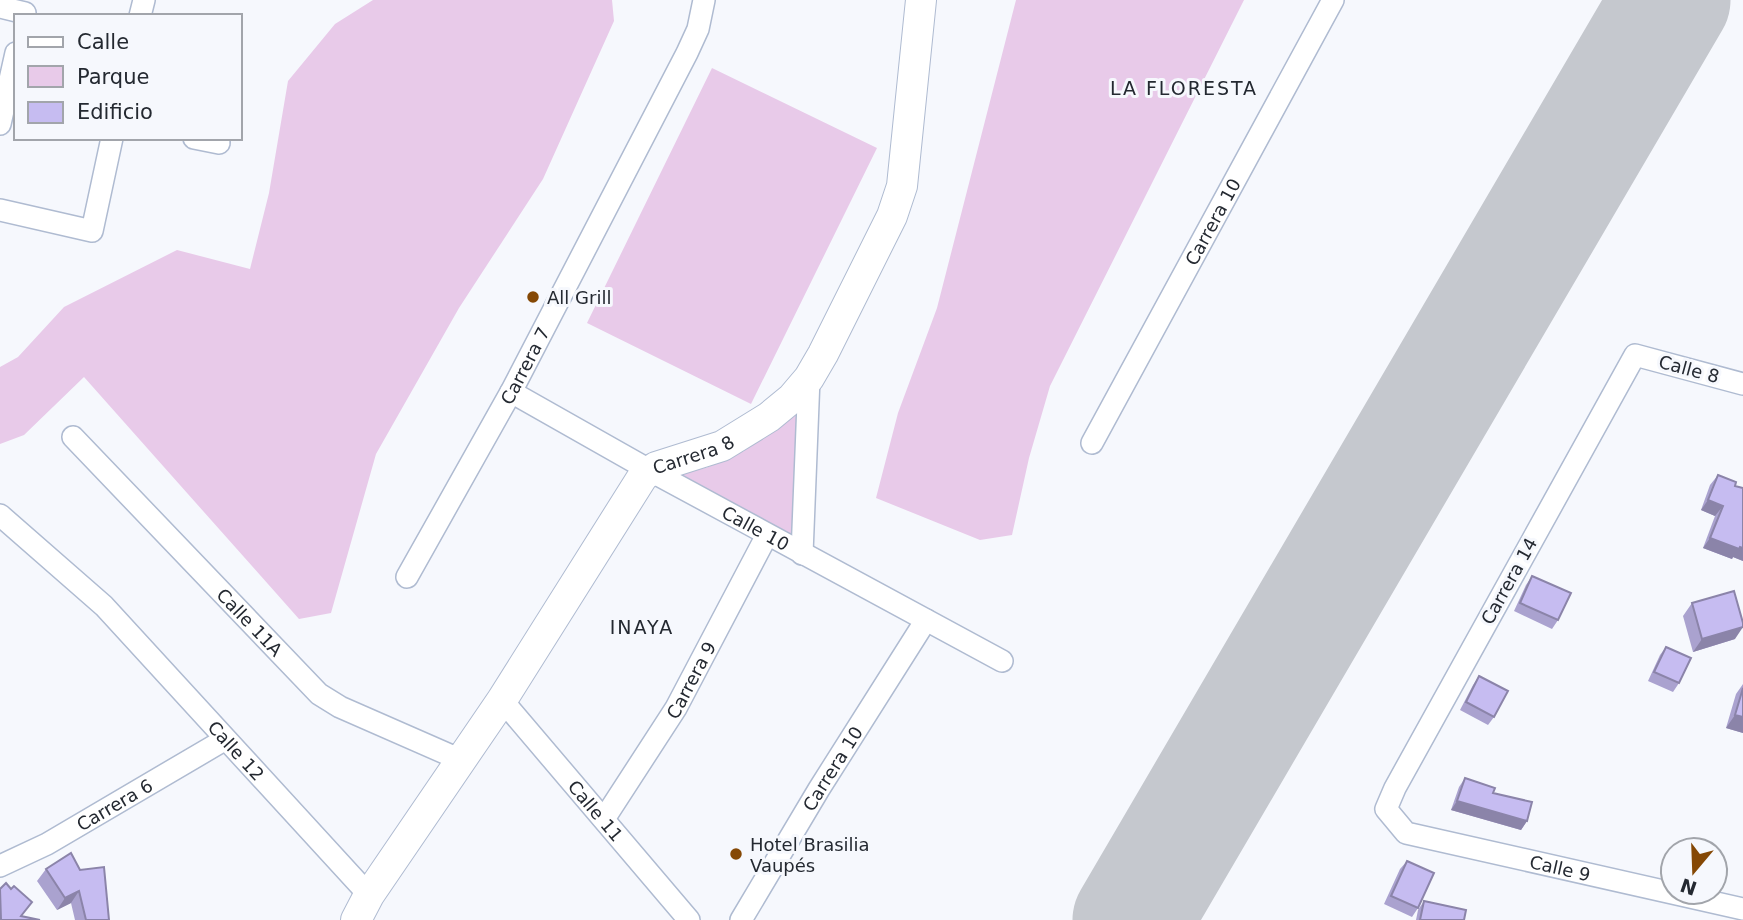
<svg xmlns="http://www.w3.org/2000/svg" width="1743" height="920" font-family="'DejaVu Sans',sans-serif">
  <rect width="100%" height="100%" fill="#f6f8fd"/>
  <path fill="#e8cae9" d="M373,0H612L614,21L543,179L459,308L376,454L331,613L299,619L84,377L24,435L0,444V367L18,357L64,307L177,250L250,269L269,193L288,81L335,24Z
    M1016,0H1244L1050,386L1029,458L1012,535L980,540L876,498L898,413L937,308Z
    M712,68L877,148L751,404L587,323Z
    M800,402L792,535L671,471L706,468L744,451Z"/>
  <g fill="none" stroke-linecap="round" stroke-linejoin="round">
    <path stroke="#c5c8ce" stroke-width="119" d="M1132,920L1671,0"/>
    <defs>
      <g id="street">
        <path d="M0,7L25,13"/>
        <path d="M140,16L144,0"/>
        <path d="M0,124L16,53"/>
        <path d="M194,138L219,143"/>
        <path d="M0,210L92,231L112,138"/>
        <path id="s1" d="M1743,384L1635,355L1395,788L1386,809L1406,833L1743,909"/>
        <path id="s2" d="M511,392L649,470L1002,661"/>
        <path id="s3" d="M73,437L319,694L340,707L461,760"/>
        <path id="s4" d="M1092,443L1333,0"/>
        <path id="s5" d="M0,515L104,606L369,895"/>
        <path d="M802,554L809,378"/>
        <path id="s6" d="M407,577L511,392L687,53L698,29L704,0"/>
        <path id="s7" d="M502,700L689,920"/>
        <path id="s8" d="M604,819L676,708L767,535"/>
        <path id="s9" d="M0,866L47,844L224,740"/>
        <path id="s10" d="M741,920L819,789L926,620"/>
      </g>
      <g id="secondary">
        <path id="s11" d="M356,920L369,895L502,700L643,476L656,467L722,446L769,417L792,398L809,378L823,354L892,216L902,186L921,0"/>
      </g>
    </defs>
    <use href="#street" stroke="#afbbd1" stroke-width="24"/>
    <use href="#secondary" stroke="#afbbd1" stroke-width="32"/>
    <use href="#street" stroke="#fff" stroke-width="21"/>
    <use href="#secondary" stroke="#fff" stroke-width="30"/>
  </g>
  <path fill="#aaa2cf" d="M1718,475L1735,486L1743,488V561L1733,557L1732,559L1703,548L1715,516L1701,510L1710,485Z
    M1532,576L1558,620L1552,629L1514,611L1526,585Z
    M1692,603L1735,639L1693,652L1683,616Z
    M1666,647L1679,683L1673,692L1648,681L1660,655Z
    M1479,676L1494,717L1488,725L1460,710L1473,685Z
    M1743,684V733L1726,728L1736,694Z
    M1465,778L1493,793L1527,821L1521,830L1451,810L1459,787Z
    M71,853L109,920H75L71,903L57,910L37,881L46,869Z
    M1407,861L1418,908L1412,917L1384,904L1400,869Z
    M1424,901L1464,920H1416L1418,910Z"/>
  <path fill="#8b84a9" d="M1708,500L1723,506L1715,516L1701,510Z
    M1710,538L1743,548V561L1733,557L1732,559L1703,548Z
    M1743,627L1735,639L1693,652L1702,639Z
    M1735,715L1743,717V733L1726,728Z
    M1457,801L1527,821L1521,830L1451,810Z
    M79,891L71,903L57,910L65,898Z"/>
  <path fill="#c6bcf1" stroke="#8b84a9" stroke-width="2" d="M1718,475L1736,482L1735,486L1743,488V548L1740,547L1739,549L1710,538L1723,506L1708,500Z
    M1532,576L1571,593L1558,620L1520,603Z
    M1734,591L1743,623V627L1702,639L1692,603Z
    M1666,647L1691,658L1679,683L1654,672Z
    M1479,676L1508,691L1494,717L1466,702Z
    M1743,688V717L1735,715Z
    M1465,778L1495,788L1493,793L1532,802L1527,821L1457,801Z
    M71,853L80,870L104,867L109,920H86L79,891L65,898L46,869Z
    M1407,861L1434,873L1418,908L1391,896Z
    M6,883L11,889L14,886L32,902L21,916L40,920H1L0,889Z
    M1424,901L1466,910L1464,920H1420Z"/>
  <g fill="#854805" stroke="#f6f8fd" stroke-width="2.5">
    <circle cx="533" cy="297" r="7"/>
    <circle cx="736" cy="854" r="7"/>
  </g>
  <g text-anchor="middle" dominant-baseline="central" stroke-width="6" stroke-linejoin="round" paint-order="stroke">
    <g font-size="18" fill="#242931" stroke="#f6f8fd">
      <text stroke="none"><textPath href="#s4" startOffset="252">Carrera 10</textPath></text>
      <text stroke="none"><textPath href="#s6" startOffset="242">Carrera 7</textPath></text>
      <text transform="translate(1689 369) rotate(15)">Calle 8</text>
      <text stroke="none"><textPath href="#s11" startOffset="584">Carrera 8</textPath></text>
      <text stroke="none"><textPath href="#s2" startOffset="280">Calle 10</textPath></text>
      <text transform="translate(1509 581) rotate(-61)">Carrera 14</text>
      <text stroke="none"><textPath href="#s3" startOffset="256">Calle 11A</textPath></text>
      <text stroke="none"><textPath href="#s8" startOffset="164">Carrera 9</textPath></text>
      <text stroke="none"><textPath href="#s5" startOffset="334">Calle 12</textPath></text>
      <text stroke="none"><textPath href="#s10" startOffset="177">Carrera 10</textPath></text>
      <text stroke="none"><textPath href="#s9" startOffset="130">Carrera 6</textPath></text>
      <text stroke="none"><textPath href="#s7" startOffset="145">Calle 11</textPath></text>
      <text stroke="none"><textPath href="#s1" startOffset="819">Calle 9</textPath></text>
    </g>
    <g font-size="18" fill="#242931" stroke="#f6f8fd" text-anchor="start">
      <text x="547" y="297">All Grill</text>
      <text x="750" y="844">Hotel Brasilia<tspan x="750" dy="21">Vaupés</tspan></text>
    </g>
    <g font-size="19" letter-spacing="2" fill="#242931" stroke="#f6f8fd">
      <text x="1184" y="88">LA FLORESTA</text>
      <text x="642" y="627">INAYA</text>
    </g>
  </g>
  <rect x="14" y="14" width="228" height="126" fill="#f6f8fd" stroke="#a2a5ab" stroke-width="2"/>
  <rect x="28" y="37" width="35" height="10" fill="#ffffff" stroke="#a2a5ab" stroke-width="2"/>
  <text x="77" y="49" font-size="21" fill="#242931">Calle</text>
  <rect x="28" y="66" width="35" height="21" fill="#e8cae9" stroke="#a2a5ab" stroke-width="2"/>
  <text x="77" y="84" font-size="21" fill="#242931">Parque</text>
  <rect x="28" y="102" width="35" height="21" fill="#c6bcf1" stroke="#a2a5ab" stroke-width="2"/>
  <text x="77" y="119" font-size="21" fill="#242931">Edificio</text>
  <g transform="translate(1694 871) rotate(199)"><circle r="33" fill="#f6f8fd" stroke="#a2a5ab" stroke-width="2"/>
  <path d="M0-5L12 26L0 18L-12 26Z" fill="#854805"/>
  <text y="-10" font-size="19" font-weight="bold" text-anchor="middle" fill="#242931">N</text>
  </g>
</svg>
